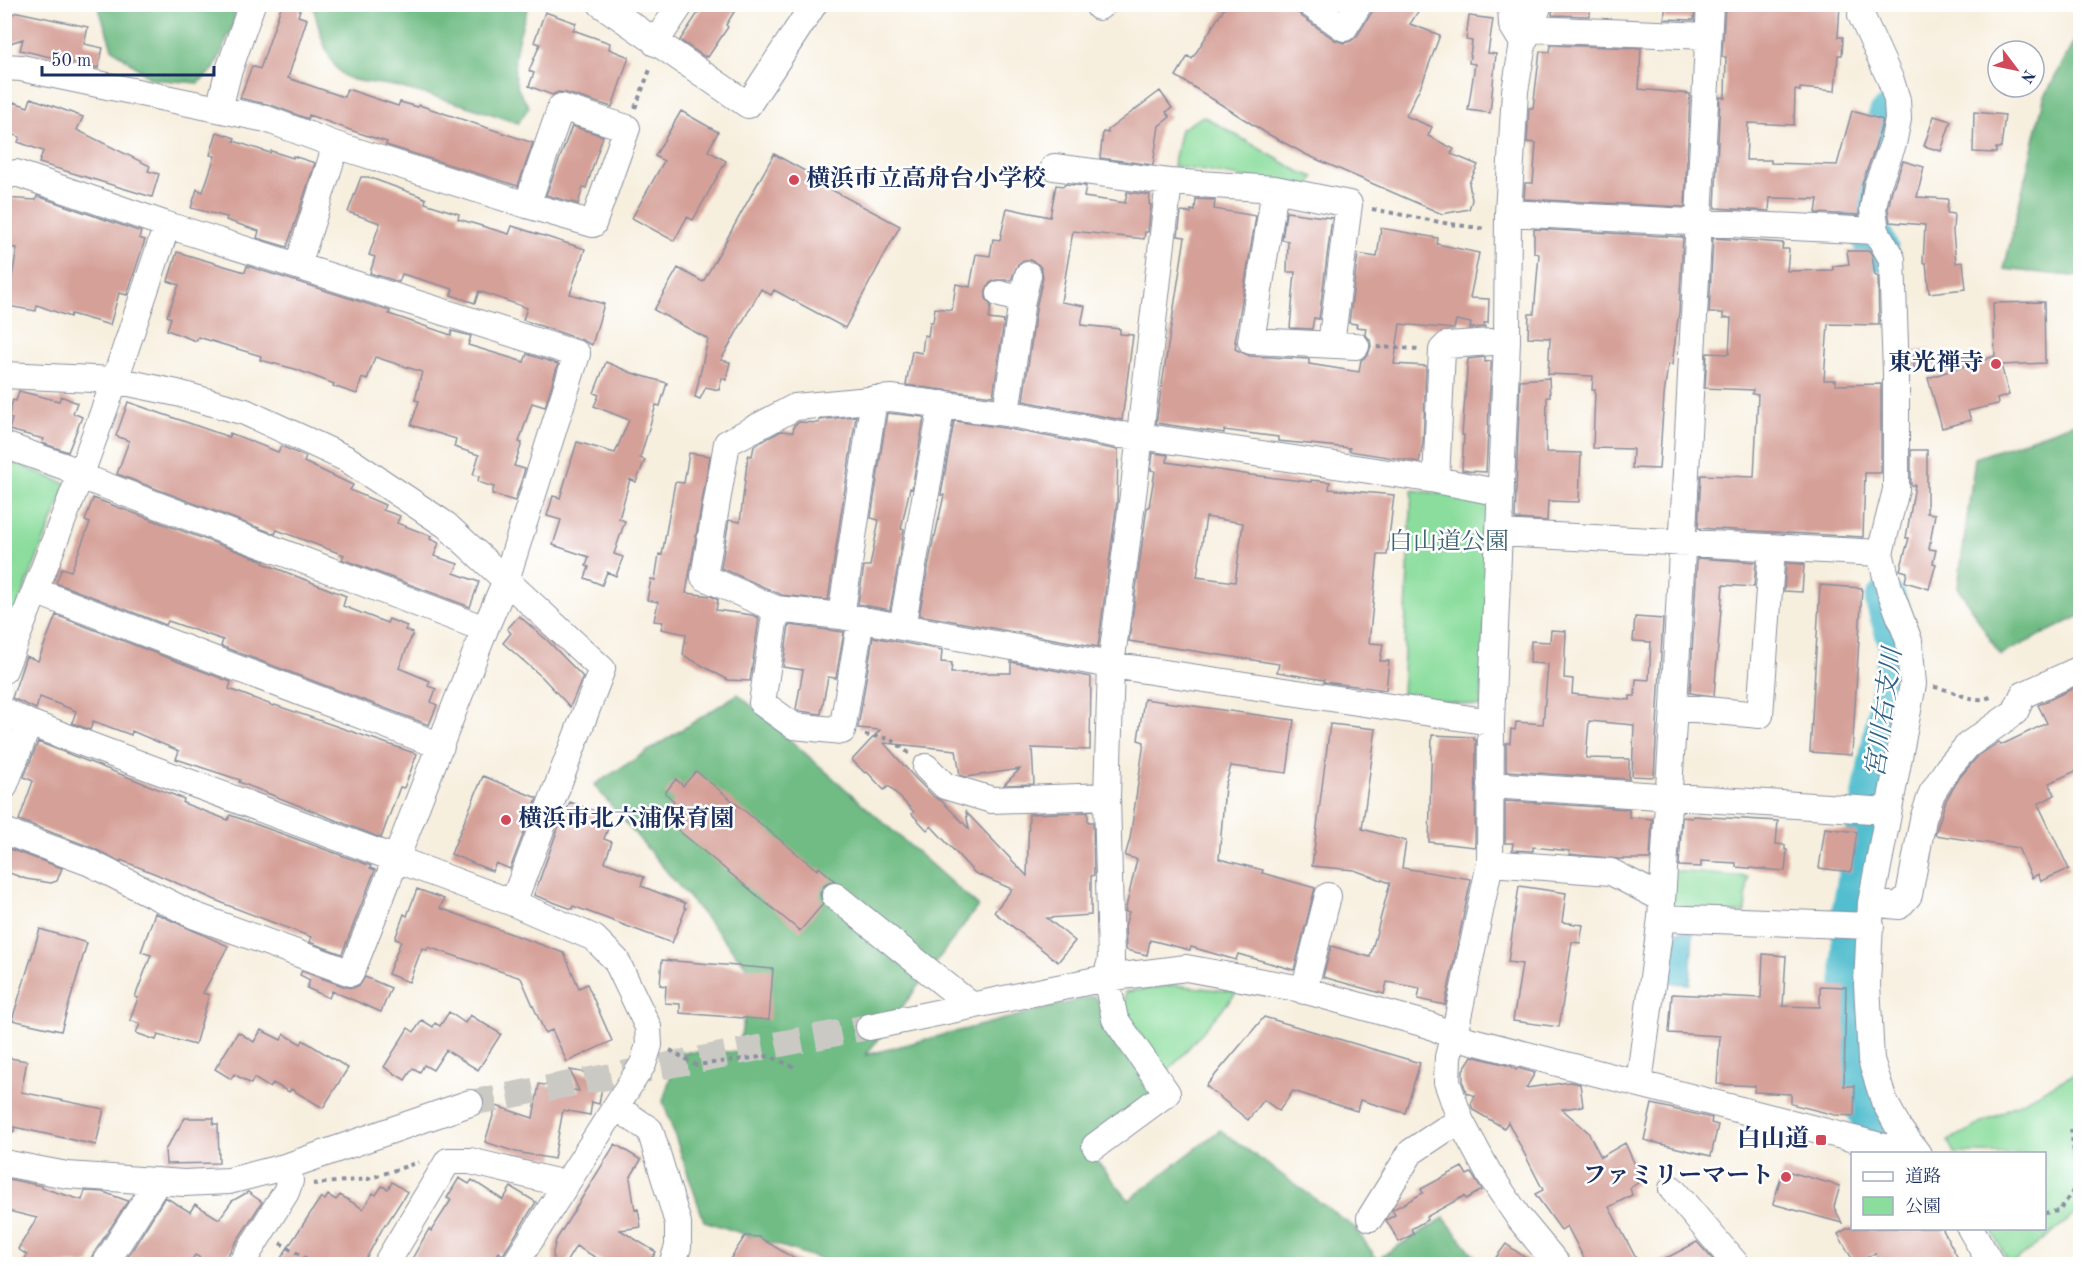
<svg xmlns="http://www.w3.org/2000/svg" width="2085" height="1269" font-family="'Old Standard TT','Noto Serif JP',serif">
  <rect width="100%" height="100%" fill="#fff"/>
  <filter id="ink" filterUnits="userSpaceOnUse"><feTurbulence type="fractalNoise" baseFrequency=".0167" numOctaves="2"/><feDisplacementMap in="SourceGraphic" scale="12" xChannelSelector="R" yChannelSelector="G"/><feConvolveMatrix kernelMatrix="1 2 1 2 8 2 1 2 1" color-interpolation-filters="sRGB"/></filter>
  <filter id="wash" filterUnits="userSpaceOnUse"><feTurbulence type="fractalNoise" baseFrequency=".008" numOctaves="4" result="noise"/><feDisplacementMap in="SourceGraphic" scale="24" xChannelSelector="R" yChannelSelector="G"/><feGaussianBlur stdDeviation="1.35" result="paint"/><feColorMatrix in="noise" values="0 0 0 0 0 0 0 0 0 0 0 0 0 0 0 0 0 1.4 0 .05"/><feComposite in="paint" operator="in"/></filter>
  <g filter="url(#wash)">
    <rect width="100%" height="100%" fill="#f7efde"/>
    <path fill="#8bdd9d" stroke="#53867e" stroke-width="1.5" d="M1203,116L1300,172L1314,177L1308,188L1173,166L1181,129Z
      M5,459L67,484L5,638Z
      M1412,490L1492,501L1481,707L1402,694Z
      M1673,871L1748,877L1745,913L1672,910Z
      M1174,985L1237,992L1166,1074L1124,1011L1125,992Z
      M2080,1071V1211L2012,1264H2009L1991,1229L2044,1228V1154L1954,1153L1948,1141Z"/>
    <path fill="#70bc84" stroke="#467671" stroke-width="1.5" d="M154,4L156,7L158,4L237,5L233,25L214,69L198,83L151,79L112,48L98,5Z
      M313,5H529C521,29 509,59 517,86C519,93 525,100 529,107L518,123C479,109 438,97 398,87C384,83 359,83 348,78C327,68 318,25 313,5Z
      M2080,30V277L2004,269L2044,98Z
      M2080,421V616L2000,655L1958,587L1975,458Z
      M738,694L978,906L866,1055L1094,996L1115,1019L1167,1093L1085,1147L1129,1200L1220,1130L1354,1227L1377,1259L1444,1218L1481,1264H835L704,1221L663,1101L678,1052H738L752,973L594,785Z"/>
    <path fill="#53becf" stroke="#377696" stroke-width="1.5" d="M1670,931L1693,932L1690,984L1668,983Z"/>
    <g fill="none" stroke-linecap="round" stroke-linejoin="round">
      <path stroke="#53becf" stroke-width="42" d="M1878,250L1865,222L1861,190L1889,117
        M1871,1118L1863,1099L1853,1051L1852,914L1900,646L1886,601"/>
    </g>
    <g id="blocks">
      <path fill="#d5a098" fill-rule="evenodd" d="M282,4H302L298,16L307,19L288,78L344,97L347,89L398,106L400,102L418,107L419,105L533,143L518,186L386,145L387,142L353,131L309,115L308,119L271,105L240,98L252,66L260,69Z
        M704,4H739L726,25L728,27L708,57L706,56L705,57L680,40Z
        M1227,4H1295L1297,11L1301,16L1335,40L1344,43L1351,41L1357,36L1372,12L1374,4H1423L1410,24L1440,35L1423,81L1406,116L1432,127L1428,136L1454,149L1451,154L1478,165L1469,183L1472,200L1469,209L1442,214L1307,155L1266,133L1176,76L1188,56L1192,59Z
        M1562,4H1590V16L1552,15L1553,7L1562,8Z
        M1666,4H1695L1694,20L1664,19Z
        M1725,4H1840L1838,37H1843L1842,55H1838L1835,91L1800,88V91L1795,90L1794,125L1748,123L1746,160H1771V163L1837,165L1852,111L1883,120L1875,148L1862,183L1859,215L1816,213L1818,199L1770,198L1769,211L1715,208L1720,97L1725,98L1726,57H1722Z
        M18,12L88,27L84,44L103,48L98,68L20,50L23,39L4,45V17Z
        M545,12L576,23L573,30L610,43L609,49L629,57L612,107L566,93L558,92L552,95L529,86L534,73L529,71L540,44L534,42Z
        M1469,16L1493,19L1488,53L1496,54L1490,113L1468,110L1475,64L1469,63L1472,41L1466,40Z
        M1551,45L1641,48L1639,89L1690,94L1685,207L1524,199L1525,183H1533L1536,143L1527,142L1529,108H1533L1540,51L1550,52Z
        M1160,91L1172,108L1166,112L1170,117L1159,126L1153,165L1100,158L1103,132L1108,133V130Z
        M31,98L83,117L77,130L150,166L148,171L159,174L152,197L39,163L43,151L18,142L20,137L4,132L14,102L28,107Z
        M681,111L718,132L708,151L726,161L693,220L687,217L674,241L632,218L664,161L655,156Z
        M1974,112L2005,115L2001,148H1996V153L1973,152Z
        M1934,116L1951,121L1941,151L1924,146Z
        M572,126L603,136L586,188L583,187L578,204L546,195Z
        M217,132L235,138L234,141L270,153L271,151L293,158V156L315,163L287,247L257,238L259,231L226,220L227,217L191,208L197,189L203,192L215,156L210,155Z
        M774,154L832,186L830,189L900,226L845,328L774,290L771,295L761,289L721,360L730,362L726,380L722,378L719,390L706,387L700,399L695,397L708,339L654,310L678,268L703,282Z
        M1903,161L1924,167L1917,197L1948,199L1947,213L1954,214L1953,232L1956,263L1963,262L1966,289L1929,293L1926,263H1923L1925,225L1890,222L1888,209L1892,190Z
        M361,177H368L420,196L426,199L425,203L459,214L458,219L509,234L512,226L585,249L570,294L604,304L592,345L582,340L523,320L527,308L479,291L475,303L451,295L453,289L402,274L399,282L370,273L375,257L369,255L380,223L348,212Z
        M1065,184L1086,186L1084,197L1125,203L1127,192L1150,195L1149,204L1151,205L1148,232H1145L1144,239L1073,231L1061,302L1085,306L1081,325L1120,329V334L1133,335L1122,420L1023,401L1037,303L1043,278L1042,270L1039,265L1031,260L1023,261L1018,264L1011,280H996L990,283L986,290V298L991,306L989,319L1004,321L993,396L906,385L912,351L922,353L924,335L928,336L930,322H933L935,308L952,310L956,284L970,287L976,254L990,256L993,239L1000,240L1007,208L1050,217L1056,185L1064,186Z
        M37,196L141,232L139,238L145,240L127,295L119,293L110,325L71,314L70,317L37,305L36,311L7,306L17,248L4,247V198L36,200Z
        M1196,199L1215,200L1214,209L1256,216L1235,342H1236L1235,349L1250,356L1309,359V364L1359,372L1361,360L1368,355L1371,346L1370,340L1365,334L1366,328L1356,327L1357,324L1349,323L1358,254L1377,257L1381,228L1438,238L1437,244L1479,253L1470,298L1489,299L1488,323H1484L1485,327L1470,328L1471,323L1456,320L1454,329L1400,324L1394,364L1426,366L1423,444L1419,462L1349,451L1350,448L1278,441V437L1224,430V433L1156,423L1185,237L1178,236L1181,212L1191,213V210L1195,211Z
        M1286,212L1332,218L1319,319L1314,318L1312,329L1290,328L1295,272H1287L1288,241L1282,240Z
        M1534,229L1683,237L1679,311L1672,365L1668,364L1664,396L1659,469L1632,468L1633,449L1593,448L1595,390H1592L1593,376L1548,374L1550,338L1528,337L1529,314H1534L1539,254L1534,253Z
        M1713,238L1783,243L1782,249H1789L1787,271L1833,270V266L1849,264L1847,251H1870L1872,255L1875,275L1878,277L1879,325L1828,324L1824,380H1835V385L1881,384V473H1865L1863,537L1698,528L1701,475L1754,477L1758,395L1752,394L1753,390L1705,388L1707,353L1729,354L1731,318H1723V313H1709Z
        M177,252L245,272L247,266L390,311L389,314L451,335L452,331L471,336L468,345L524,362L527,354L558,364L545,407L532,403L519,442L522,443L514,466L525,469L515,501L492,494L494,487L478,482L479,476L473,475L479,455L454,447L456,439L411,425L419,401L415,400L422,372L375,357L367,380L362,378L357,394L333,386L334,384L295,369L260,360L261,356L198,337L196,341L167,330L171,318L167,316L179,285L168,281Z
        M2044,302L2045,363L2001,365L2009,395L1997,399L1998,404L1968,411L1971,420L1942,428L1928,378L1995,356L1993,303Z
        M1931,350L1933,368L1914,369V351Z
        M1485,357V362L1491,361V365L1486,472L1469,471L1462,470L1464,435H1462L1468,359Z
        M606,362L632,373L667,383L660,406L656,405L640,458L645,460L636,482L630,479L619,519L625,521L614,554L623,557L616,576L607,572L602,585L585,578L589,567L586,566L589,557L553,545L561,520L547,516L553,496L560,498L577,442L615,453L629,420L594,406L599,395L594,393Z
        M1549,378L1550,397H1547L1546,452L1581,453L1579,502L1548,501L1547,521L1515,519L1520,380Z
        M19,391L59,401L61,396L77,403L73,413L82,417L68,452L42,443L44,439L9,430L12,419L8,418L13,400L16,401Z
        M128,402L229,437L230,433L278,452L281,446L306,457L304,462L353,485L350,490L385,505L383,510L400,516L397,523L431,536L430,539L439,543L434,556L458,564L454,573L479,582L470,607L342,559L344,555L277,530L275,534L117,474L129,441L116,436Z
        M887,413L924,417L912,489L910,488L901,529L904,530L890,610L858,604L864,566H870L879,520L871,518Z
        M856,416L828,600L782,595L721,568L729,520L740,522L748,455L752,456L754,446L781,431L793,432L794,425L799,422L819,423V420Z
        M954,421L1004,428L1118,450L1117,502L1098,647L919,615L934,536H935L944,495H941Z
        M1911,450H1927V513L1935,514L1929,549L1936,550L1933,563L1936,564L1929,589L1905,582L1907,572L1900,570L1909,538H1906L1915,485H1911Z
        M689,453L710,456L686,593L711,596L718,600L716,610L752,615L759,618L750,681L728,680L683,655L686,634L661,629L663,622L654,621L658,602L647,600L651,579L655,580L659,554L662,555L675,482L684,483Z
        M1153,453L1168,455L1167,462L1251,475L1311,482V480L1330,482L1329,489L1394,495L1387,555H1378L1369,643L1383,644L1380,661H1389L1386,690L1324,682V680L1277,672L1279,664L1129,641L1147,507H1149L1155,471L1151,470ZM1206,517L1243,523L1235,582L1197,577Z
        M93,498L264,561L263,563L346,596L343,606L387,623L389,619L407,626L405,630L413,633L399,668L430,681L428,686L436,689L431,702L437,705L429,725L221,646L223,640L174,623L168,621L166,625L56,583L62,568L71,571L90,523L85,521Z
        M1697,558L1756,562L1754,587L1723,585L1714,696L1690,693Z
        M1786,563L1804,564L1802,592L1784,591Z
        M1820,585L1862,588L1852,755L1810,752Z
        M56,615L231,682L229,689L274,706L275,705L417,754L404,788L400,787L381,838L239,782L240,780L176,759L179,751L132,731L131,735L93,721L90,730L72,723L76,711L40,697L36,709L12,698L26,656L38,661Z
        M519,616L548,641L583,677L570,707L542,677L503,643L511,633L507,629Z
        M1635,617L1663,619L1654,777L1632,776L1634,725L1589,721L1586,758L1629,759V779L1506,771V743H1510L1511,729L1515,730L1516,722L1543,724L1548,664L1530,663L1531,641L1550,642L1551,630L1566,631L1564,678L1573,679L1572,694L1630,700V696H1635L1636,679L1649,680L1651,642L1633,641Z
        M789,625L844,632L836,678L828,677L821,714L800,711L796,709L803,670L783,667Z
        M873,637L942,650L941,662L952,663L951,673H1011V662L1091,677L1090,750L1032,748L1034,784L1004,785L1020,769L966,777L960,775L956,750L884,743L915,778L934,797L942,801L969,829L966,812L1027,876L1029,814L1088,812V822H1093L1094,875L1091,876V915L1047,918L1075,941L1058,962L994,912L1012,889L975,873L931,826L927,830L912,814L914,812L889,786L884,790L867,772L865,773L852,760L880,730L858,728Z
        M2080,685V769L2049,783L2055,795L2038,804L2069,869L2041,881L2038,874L2032,878L2018,848L1935,835L1946,800L1960,777L1978,756L1999,742L2001,745L2047,723L2038,705Z
        M1144,699L1294,720L1287,773L1231,766L1225,786L1219,859L1263,870L1262,873L1315,888L1294,970L1238,954L1236,960L1191,947L1190,950L1150,940L1147,955L1126,950L1125,926L1129,912H1125L1137,859L1125,856L1130,839L1144,742L1138,740Z
        M1330,724L1376,729L1362,829L1406,841L1402,868L1471,879L1445,1005L1418,999L1420,988L1387,982L1384,994L1323,977L1331,946L1370,957L1390,883L1354,870L1312,866Z
        M1432,735L1474,737V740H1476L1475,847L1429,842Z
        M38,742L184,799L183,803L228,820L230,815L371,866L370,868L375,870L342,954L309,942L311,937L227,905L156,874L121,860V862L93,848L19,820L33,781L24,777Z
        M696,771L817,870L819,867L835,881L829,882L823,887L820,894L823,904L800,931L661,816L674,801L665,793L676,779L683,786Z
        M483,776L537,798L510,869L496,863L492,871L451,854Z
        M1505,801L1629,809V817L1652,819L1650,859H1618L1569,854L1570,851L1533,847V851L1512,850L1513,843H1505Z
        M570,802L605,815L603,820L610,823L604,839L612,842L605,862L644,877L641,886L685,903L684,908H686L672,943L573,906L572,909L534,895L565,809L567,810Z
        M1693,816L1778,821L1776,844L1785,845V850H1787L1785,871L1736,867V863L1701,861V867L1679,866L1682,817L1692,818Z
        M1825,828L1857,832L1851,872L1819,868Z
        M4,847L62,868L57,881L51,883L26,879L4,871Z
        M1519,886L1566,893L1562,922L1583,925L1580,943L1572,942L1559,1027L1513,1021L1522,964L1508,962Z
        M417,889L444,899L440,908L564,953L579,988L587,984L612,1041L567,1062L552,1030L545,1033L521,978L428,947L427,950L422,948L409,982L388,974L401,941L395,939L404,914L407,916Z
        M155,913L228,946L203,993L209,995L195,1045L158,1035L156,1040L136,1033L140,1024L130,1020L138,998L135,997L151,955L141,952Z
        M40,929L87,943L61,1031L12,1020Z
        M1763,954L1786,956L1783,1006L1820,1007V986L1846,987L1844,1086H1855L1854,1116L1835,1115L1791,1104V1094L1754,1092L1755,1086L1717,1084L1720,1036L1669,1033L1672,994L1761,998Z
        M662,960L773,969L769,1020L680,1013V1004L665,1003L666,986L660,985Z
        M302,971L346,987L353,988L360,985L365,977L391,988L381,1012L332,991L329,998L307,988L310,980L300,975Z
        M449,1012L465,1023L470,1015L501,1034L478,1070L446,1050L433,1070L424,1065L420,1072L413,1068L405,1080L384,1067L408,1028L414,1032L422,1020L433,1027L435,1023L440,1026Z
        M1264,1017L1420,1063L1405,1113L1360,1100L1357,1111L1293,1091L1279,1111L1264,1100L1248,1120L1206,1086Z
        M261,1030L281,1040L284,1034L301,1044L303,1040L348,1068L323,1108L291,1089L289,1092L273,1083L270,1088L254,1078L251,1084L234,1074L231,1079L215,1069L238,1032L254,1042Z
        M1472,1056L1511,1066L1516,1070L1518,1068L1535,1073L1526,1088L1570,1082L1580,1084L1583,1106L1562,1109L1588,1132L1601,1157L1625,1143L1642,1180L1630,1188L1632,1195L1609,1207L1639,1264H1587L1567,1226L1561,1230L1535,1194L1543,1190L1508,1122L1504,1128L1473,1110L1471,1104L1475,1096L1467,1093L1463,1083V1070Z
        M4,1057L27,1061L21,1092L104,1109L96,1145L14,1127V1132L4,1131Z
        M570,1070L604,1076L599,1104L592,1102L590,1115L563,1110L554,1159L516,1152L485,1142L496,1106L533,1118L539,1084L579,1091Z
        M1652,1104L1712,1118L1711,1123L1718,1125L1711,1156L1644,1140Z
        M185,1118H214L213,1124H218L219,1163L166,1164L165,1150Z
        M615,1144L641,1160L630,1178L635,1210L638,1209L641,1227L620,1230L656,1252L648,1264H607L576,1246L565,1264H554L553,1252L556,1240Z
        M1462,1167L1467,1175L1471,1173L1482,1190L1466,1199L1464,1196L1426,1217L1427,1220L1411,1229L1414,1234L1399,1242L1386,1220L1395,1215L1392,1210L1423,1193L1421,1189Z
        M1783,1170L1840,1186L1834,1207L1842,1223L1773,1204Z
        M4,1178L42,1186V1188L82,1200L85,1191L103,1192L128,1201L92,1256L90,1264H22L27,1255L18,1249L37,1218L4,1210Z
        M459,1178L469,1184L472,1180L503,1200L511,1187L536,1202L503,1255L499,1252L491,1264H409L429,1229L431,1231L451,1200L447,1198Z
        M392,1182L407,1192L386,1225L385,1224L363,1264H277L321,1197L325,1200L328,1195L336,1200L340,1195L363,1209L373,1193L376,1195L382,1186L388,1189Z
        M248,1192L262,1202L222,1264H211L195,1255L189,1264H137L127,1258L165,1197L190,1212L195,1204L219,1219L232,1201Z
        M1848,1228H1942L1961,1264H1881L1875,1253L1855,1264L1838,1234Z
        M745,1236L759,1237L803,1264H727Z
        M1697,1242L1717,1264H1655Z
        M1506,1244L1534,1264H1491Z"/>
    </g>
  </g>
  <g filter="url(#ink)">
    <use href="#blocks" fill-opacity="0" stroke="#898f9e" stroke-width="1.5"/>
    <g fill="none" stroke-linecap="round" stroke-linejoin="round">
      <path stroke="#cbc9c4" stroke-width="26" stroke-dasharray="26 13" stroke-linecap="butt" d="M470,1103L869,1027"/>
      <defs>
        <path id="minor" d="M601,4L748,105L814,4
          M1310,4L1344,28L1359,4
          M1511,4L1512,25L1523,43
          M1539,4L1530,29L1523,43L1515,91L1508,213L1507,341L1491,722L1490,863L1458,1017L1448,1057L1447,1082L1461,1122L1488,1172L1519,1218L1557,1264
          M1864,4L1861,15L1891,81L1897,100L1898,119L1893,144L1877,186L1873,209L1876,231L1892,259L1896,373V490L1880,553L1889,588L1909,641L1913,684L1871,903L1867,984L1871,1060L1884,1101L1900,1130L1918,1154
          M1099,7L1103,4
          M1530,29L1708,36
          M655,43L681,4
          M4,67L21,68L266,119L336,145L527,205L593,224L627,128L561,107L527,205
          M219,109L228,73L252,4
          M1054,167L1169,182L1275,189L1349,204L1331,344
          M4,177L16,173L167,225L577,354L506,580L485,629L396,859L513,903L594,938L616,960L648,1027L649,1045L643,1064L515,1264
          M1275,189L1251,341L1356,346
          M1508,213L1876,231
          M298,265L336,145
          M1000,294L1022,300
          M4,375L115,380L177,393L245,412L347,459L446,525L602,669L513,903
          M1006,413L1022,300L1028,275
          M4,445L66,467L80,476L485,629
          M1436,480L1442,350L1447,345L1507,341
          M1499,533L1880,553
          M35,591L441,746
          M776,609L762,703L794,726L842,731L861,619
          M841,616L874,399
          M902,627L942,404
          M4,670L80,476L115,380L167,225
          M1674,707L1760,715L1772,548
          M4,711L29,723L396,859L351,973L193,915L88,862L4,831
          M1491,722L1111,665L841,616L776,609L704,577L727,443L795,407L891,398L1006,413L1119,435L1140,436L1436,480L1501,493
          M926,767L945,786L992,800L1107,796
          M1490,785L1888,811
          M4,787L29,723
          M1490,863L1611,872L1661,898
          M835,896L972,1006
          M1871,903L1899,906L1909,895L1923,819L1932,793L1948,768L1968,745L2015,712L2023,695L2080,669
          M1661,918L1871,926
          M1304,991L1328,896
          M869,1027L1106,978L1186,968L1296,988L1429,1025L1453,1036L1912,1154
          M1639,1083L1661,918L1674,707L1710,4
          M616,1107L650,1130L678,1223V1247L672,1264
          M1095,1146L1167,1093L1115,1019L1106,978L1111,960L1107,796L1111,665L1134,487L1169,182
          M4,1163L67,1175L184,1183L229,1181L288,1166L470,1103
          M1672,1189L1736,1264
          M1370,1218L1411,1152L1444,1130L1461,1122
          M1970,1228L1991,1264
          M105,1264L158,1181
          M241,1264L286,1192L290,1181L288,1166
          M386,1264L448,1161H470L565,1184"/>
      </defs>
      <use href="#minor" stroke="#898f9e" stroke-width="28"/>
      <path stroke="#898f9e" stroke-width="4" stroke-dasharray="4.5 4.5" stroke-linecap="butt" d="M635,108L651,67
        M1372,209L1450,224L1486,229
        M1377,347L1421,349
        M1934,687C1953,689 1974,706 1992,696
        M865,735L891,739L910,754
        M670,1050L696,1065L769,1056L794,1067
        M313,1184L368,1179L419,1162
        M2044,1213L2059,1211L2078,1184L2071,1128L2080,1123
        M280,1243L315,1264"/>
      <use href="#minor" stroke="#fff" stroke-width="26"/>
    </g>
  </g>
  <g fill="#d1495b" stroke="#fff" stroke-width="2">
    <circle cx="794" cy="180" r="6"/>
    <circle cx="1996" cy="364" r="6"/>
    <circle cx="506" cy="820" r="6"/>
    <rect x="1815" y="1134" width="12" height="12" rx="3"/>
    <circle cx="1786" cy="1177" r="6"/>
  </g>
  <g text-anchor="middle" dominant-baseline="central" stroke-width="5" stroke-linejoin="round" paint-order="stroke">
    <g font-size="24" font-weight="bold" fill="#1b2f5e" stroke="#fff" text-anchor="end">
      <text x="806" y="180" text-anchor="start">横浜市立高舟台小学校</text>
      <text x="1984" y="364">東光禅寺</text>
      <text x="518" y="820" text-anchor="start">横浜市北六浦保育園</text>
      <text x="1809" y="1140">白山道</text>
      <text x="1774" y="1177">ファミリーマート</text>
    </g>
    <g font-size="24" fill="#3d6371" stroke="#fff">
      <text x="1449" y="543">白山道公園</text>
    </g>
    <g font-size="26" font-style="italic" fill="#2f6186" stroke="#fff">
      <text transform="translate(1885 713) rotate(-82)">宮川右支川</text>
    </g>
  </g>
  <rect width="2085" height="1269" fill="none" stroke="#fff" stroke-width="24"/>
  <rect x="1851" y="1152" width="195" height="78" fill="#ffffff" stroke="#a4acbf" stroke-width="1.5"/>
  <rect x="1863" y="1172" width="30" height="9" fill="#ffffff" stroke="#a4acbf" stroke-width="1.5"/>
  <text x="1905" y="1182" font-size="18" fill="#1b2f5e">道路</text>
  <rect x="1863" y="1197" width="30" height="18" fill="#8bdd9d" stroke="#a4acbf" stroke-width="1.5"/>
  <text x="1905" y="1212" font-size="18" fill="#1b2f5e">公園</text>
  <g transform="translate(2016 69) rotate(122)"><circle r="28" fill="#ffffff" stroke="#a4acbf" stroke-width="1.5"/>
  <path d="M0-4.5L10 22L0 15L-10 22Z" fill="#d1495b"/>
  <text y="-9" font-size="16" font-weight="bold" text-anchor="middle" fill="#1b2f5e">N</text>
  </g>
  <path d="M42 66v9h172v-9" fill="none" stroke="#1b2f5e" stroke-width="3"/>
  <text x="51" y="66" font-size="18" fill="#1b2f5e" stroke="#ffffff" stroke-width="4.5" paint-order="stroke">50 m</text>
</svg>
